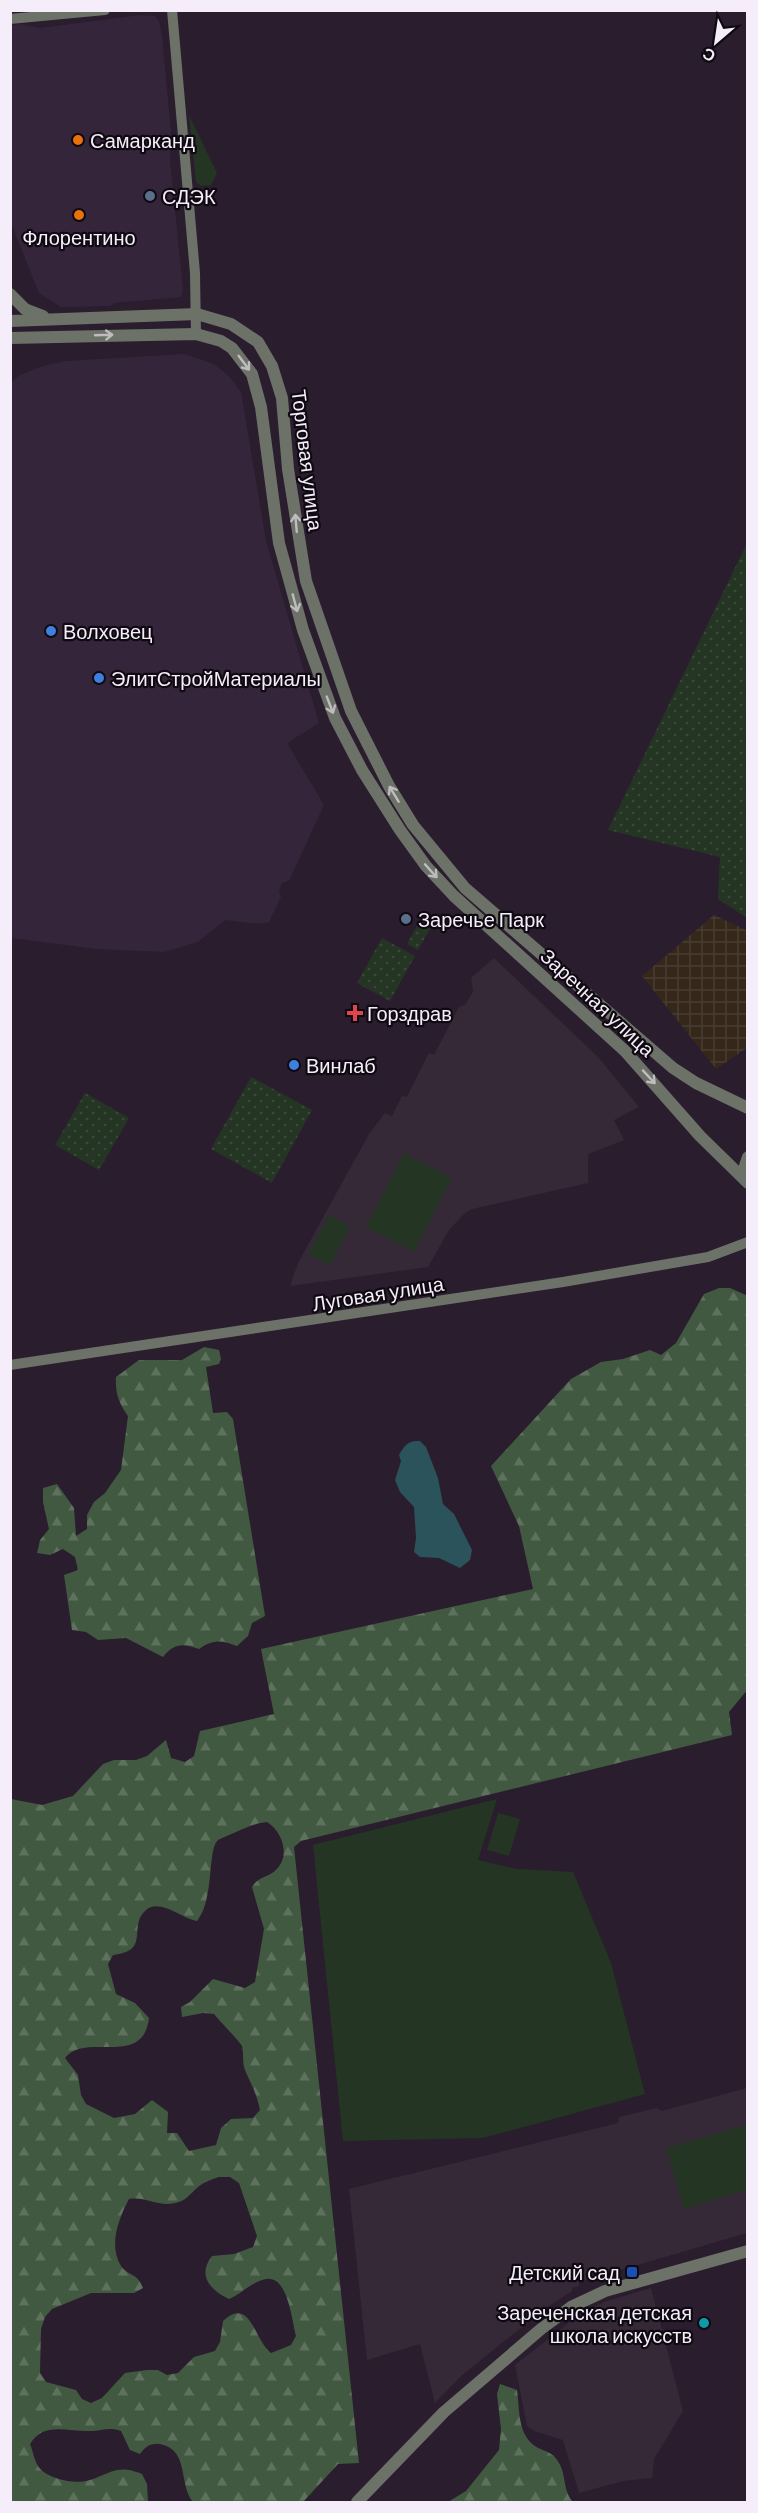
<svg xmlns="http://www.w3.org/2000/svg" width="758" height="2513" font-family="Barlow,sans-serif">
  <defs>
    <pattern id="industrial-grid" width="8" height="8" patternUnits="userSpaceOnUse" patternTransform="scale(1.5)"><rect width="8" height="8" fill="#35271a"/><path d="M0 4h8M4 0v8" fill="none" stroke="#493c31"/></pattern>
    <pattern id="forest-firs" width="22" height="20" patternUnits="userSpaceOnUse" patternTransform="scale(1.5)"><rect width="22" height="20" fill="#425941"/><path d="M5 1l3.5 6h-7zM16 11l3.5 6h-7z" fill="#5e715d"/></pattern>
    <pattern id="park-dots" width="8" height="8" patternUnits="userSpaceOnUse" patternTransform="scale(1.5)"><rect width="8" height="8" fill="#243523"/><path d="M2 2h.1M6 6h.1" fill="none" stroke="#3a4939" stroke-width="1.8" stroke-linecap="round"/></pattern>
  </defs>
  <rect width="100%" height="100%" fill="#2a1d2e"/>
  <path fill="#35253b" d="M140,15L155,16L159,21L162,36L171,132L170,161L183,290L181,297L114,303L110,306L61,307L39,293L11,223V25L21,24L40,28Z
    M184,354L214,364L229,376L241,392L266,541L319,723L287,743L324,805L289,881L282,883L279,891L281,897L269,922L259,924L225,920L198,942L164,952L97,949L11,938V382L20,375L43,366L66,361Z"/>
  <path fill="url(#industrial-grid)" d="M714,915L748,931L747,1048L716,1069L642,976Z"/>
  <path fill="#362937" d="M494,958L599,1058L639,1107L614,1120L624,1140L588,1154V1183L472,1209L464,1214L449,1230L428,1267L290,1286L298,1263L369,1134L385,1113L392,1116L402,1096L407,1097L429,1053L434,1055L459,1007L466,1004L473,991L471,978Z
    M747,2088V2233L579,2282V2286L572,2288V2291L543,2310L461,2376L435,2403L420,2344L367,2360L349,2189L618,2123L619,2117L657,2108L662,2111Z
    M651,2288L683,2411L654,2459L652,2478L623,2481L579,2493L563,2440L534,2431L527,2426L515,2365L579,2315L604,2302Z"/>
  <path fill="#243523" d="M189,115L217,173L211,185L201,186L196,182Z
    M404,1153L452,1178L414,1252L366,1227Z
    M329,1215L350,1227L330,1265L308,1254Z
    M497,1799L478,1860L516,1869L573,1872L611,1963L645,2094L483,2138L343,2141L313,1845Z
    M498,1813L520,1819L509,1856L487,1850Z
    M747,2125V2190L684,2209L666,2148Z"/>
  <path fill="url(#forest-firs)" fill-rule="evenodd" d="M719,1288H730L748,1296V1689L729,1712L732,1735L301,1841L294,1847L359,2463L338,2464L303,2502H193C178,2484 190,2450 160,2444C150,2443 145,2447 140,2454L130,2450L121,2431C108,2426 100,2432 88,2431C66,2431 43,2422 30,2444C33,2451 34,2460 38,2466C46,2479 76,2485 90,2480C112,2473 117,2464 142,2474L147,2484L148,2502H11V1799L42,1805L73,1796L103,1764L114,1760H136L147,1756L166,1740L171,1758L185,1762L194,1756L200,1731L274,1714L261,1649L533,1589L519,1526L491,1466L571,1379L601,1362L623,1359L650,1350L661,1355L676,1343L704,1294ZM267,1822C283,1832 291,1857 275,1871C266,1878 258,1877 252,1887L264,1929L255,1982L245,1988L213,1979L190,2002L181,2007L182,2017L203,2013L214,2014C218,2019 241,2043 242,2046C244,2053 242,2062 245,2070C251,2084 257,2094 260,2110L253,2118L231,2119L221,2128L216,2145L189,2151L177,2133H167L168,2112L152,2100L135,2114L114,2118L86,2104L81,2095L78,2075L65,2058C85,2031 143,2069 149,2018L135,2003L116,1994L108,1964L113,1955C151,1951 128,1927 145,1911C159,1897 182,1919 197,1921C215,1899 207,1849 218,1840C223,1837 230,1835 236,1832C246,1828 255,1823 267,1822ZM219,2177H230L239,2183L257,2236L253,2247L234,2254L212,2256C197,2275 210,2290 229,2299C241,2294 253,2281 266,2279C288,2275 292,2321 296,2336L291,2345L271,2353C254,2341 251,2295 223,2321L220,2342L215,2351L194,2357L178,2373L167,2375L158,2370H147L125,2373L102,2398L91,2403L82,2399L76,2390L46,2382L40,2373L41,2329L45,2317L52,2309L91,2293H134L143,2288C138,2273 128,2276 121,2266C108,2245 119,2218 129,2199C145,2196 158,2207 175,2203C186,2201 190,2194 198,2187C204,2182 212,2179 219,2177Z
    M204,1347L219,1350L221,1359L219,1364L206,1367L213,1413L227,1412L233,1419L265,1616L252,1623L248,1636L237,1646C222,1640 213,1639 199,1649C183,1643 174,1643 163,1657L126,1638L98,1640L86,1632L72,1630L64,1575L78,1570L75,1557L63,1549L50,1555L37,1553L40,1540L49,1529L43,1502V1488L57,1484L74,1508L76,1536L87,1529V1515L94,1502L105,1493L121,1470L128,1416C119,1403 115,1393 116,1377L139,1360H182Z
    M500,2384L517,2390C520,2411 517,2436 538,2448C545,2451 553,2453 557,2460C567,2473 562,2490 573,2502H448L466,2491L499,2450L501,2429L497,2394Z"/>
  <path fill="url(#park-dots)" d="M747,543V918L718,899L720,857L608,830Z
    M425,912L436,918L418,950L407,944Z
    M382,938L415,956L390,1001L357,983Z
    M251,1077L312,1110L272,1183L211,1149Z
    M85,1093L129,1118L99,1170L55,1145Z"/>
  <path fill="#2b535c" d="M420,1441L426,1447L438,1478L443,1504L454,1514L472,1550L470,1560L460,1568L439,1558L420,1557L414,1552L416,1538L414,1507L400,1492L395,1480L401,1461L399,1455C404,1446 408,1440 420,1441Z"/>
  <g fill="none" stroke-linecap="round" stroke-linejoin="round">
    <path stroke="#6d7268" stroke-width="10" d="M172,10L195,273L196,334
      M10,19L105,10
      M10,1365L563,1282L708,1257L748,1242"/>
    <path stroke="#6d7268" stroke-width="12" d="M10,294L25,309L43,316
      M10,321L197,314L231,324L258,342L272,366L282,398L288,469L306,581L351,711L389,786L413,825L465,888L673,1068L696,1083L748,1108
      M10,338L196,334L221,341L232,348L252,374L261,407L279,543L303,630L335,718L362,770L400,830L426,866L454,896L625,1051L700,1136L748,1183
      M748,1157L745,1166L748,1180
      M357,2502L444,2412L541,2329L571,2307L605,2291L748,2251"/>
  </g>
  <defs><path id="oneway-shaft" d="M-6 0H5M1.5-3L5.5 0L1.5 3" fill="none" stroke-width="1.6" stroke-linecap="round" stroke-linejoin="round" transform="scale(1.5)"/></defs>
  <g stroke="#bfbcbf">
    <use href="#oneway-shaft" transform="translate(104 335) rotate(-2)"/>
    <use href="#oneway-shaft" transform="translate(244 363) rotate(53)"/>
    <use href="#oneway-shaft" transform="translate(296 523) rotate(-95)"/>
    <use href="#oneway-shaft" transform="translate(295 603) rotate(75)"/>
    <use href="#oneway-shaft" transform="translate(330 705) rotate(69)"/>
    <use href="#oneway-shaft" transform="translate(394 794) rotate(-121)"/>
    <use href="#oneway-shaft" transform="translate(431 871) rotate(48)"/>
    <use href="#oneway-shaft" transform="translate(649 1077) rotate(47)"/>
  </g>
  <g fill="#e8710a" stroke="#0f0a11" stroke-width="2">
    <circle cx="78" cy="140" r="6"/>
    <circle cx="79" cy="215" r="6"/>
  </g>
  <g fill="#5c6f8a" stroke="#0f0a11" stroke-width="2">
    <circle cx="150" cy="196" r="6"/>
    <circle cx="406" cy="919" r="6"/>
  </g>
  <g fill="#3f7fe0" stroke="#0f0a11" stroke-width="2">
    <circle cx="51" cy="631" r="6"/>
    <circle cx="99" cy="678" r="6"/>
    <circle cx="294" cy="1065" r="6"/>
  </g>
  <path fill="#e0444e" stroke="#0f0a11" stroke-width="2" d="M352 1004h6v6h6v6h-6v6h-6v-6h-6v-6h6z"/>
  <rect fill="#1a4fb4" stroke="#0f0a11" stroke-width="2" x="626" y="2266" width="12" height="12" rx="3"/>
  <circle fill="#0f9aa8" stroke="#0f0a11" stroke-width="2" cx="704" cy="2323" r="6"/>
  <g text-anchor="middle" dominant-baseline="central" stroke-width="4.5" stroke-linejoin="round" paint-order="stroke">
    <g font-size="20" fill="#f5edf9" stroke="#0f0a11" text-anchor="start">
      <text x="90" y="140">Самарканд</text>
      <text x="162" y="196">СДЭК</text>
      <text x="79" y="237" text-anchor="middle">Флорентино</text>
      <text x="63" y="631">Волховец</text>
      <text x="111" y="678">ЭлитСтройМатериалы</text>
      <text x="418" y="919">Заречье Парк</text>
      <text x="367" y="1013">Горздрав</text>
      <text x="306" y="1065">Винлаб</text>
      <text x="620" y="2272" text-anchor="end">Детский сад</text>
      <text x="692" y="2312" text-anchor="end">Зареченская детская<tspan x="692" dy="23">школа искусств</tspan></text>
    </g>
    <g font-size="20" fill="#f5edf9" stroke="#0f0a11">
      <text transform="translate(308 460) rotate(83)">Торговая улица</text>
      <text transform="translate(598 1002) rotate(43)">Заречная улица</text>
      <text transform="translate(378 1293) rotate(-9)">Луговая улица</text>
    </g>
  </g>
  <rect width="758" height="2513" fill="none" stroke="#f5edf9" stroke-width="24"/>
  <g transform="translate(716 42) rotate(209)" stroke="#0f0a11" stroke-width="4.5" paint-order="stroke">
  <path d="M0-4.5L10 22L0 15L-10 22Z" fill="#f5edf9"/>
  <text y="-9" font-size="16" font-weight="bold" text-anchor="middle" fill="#f5edf9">С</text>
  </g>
</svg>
